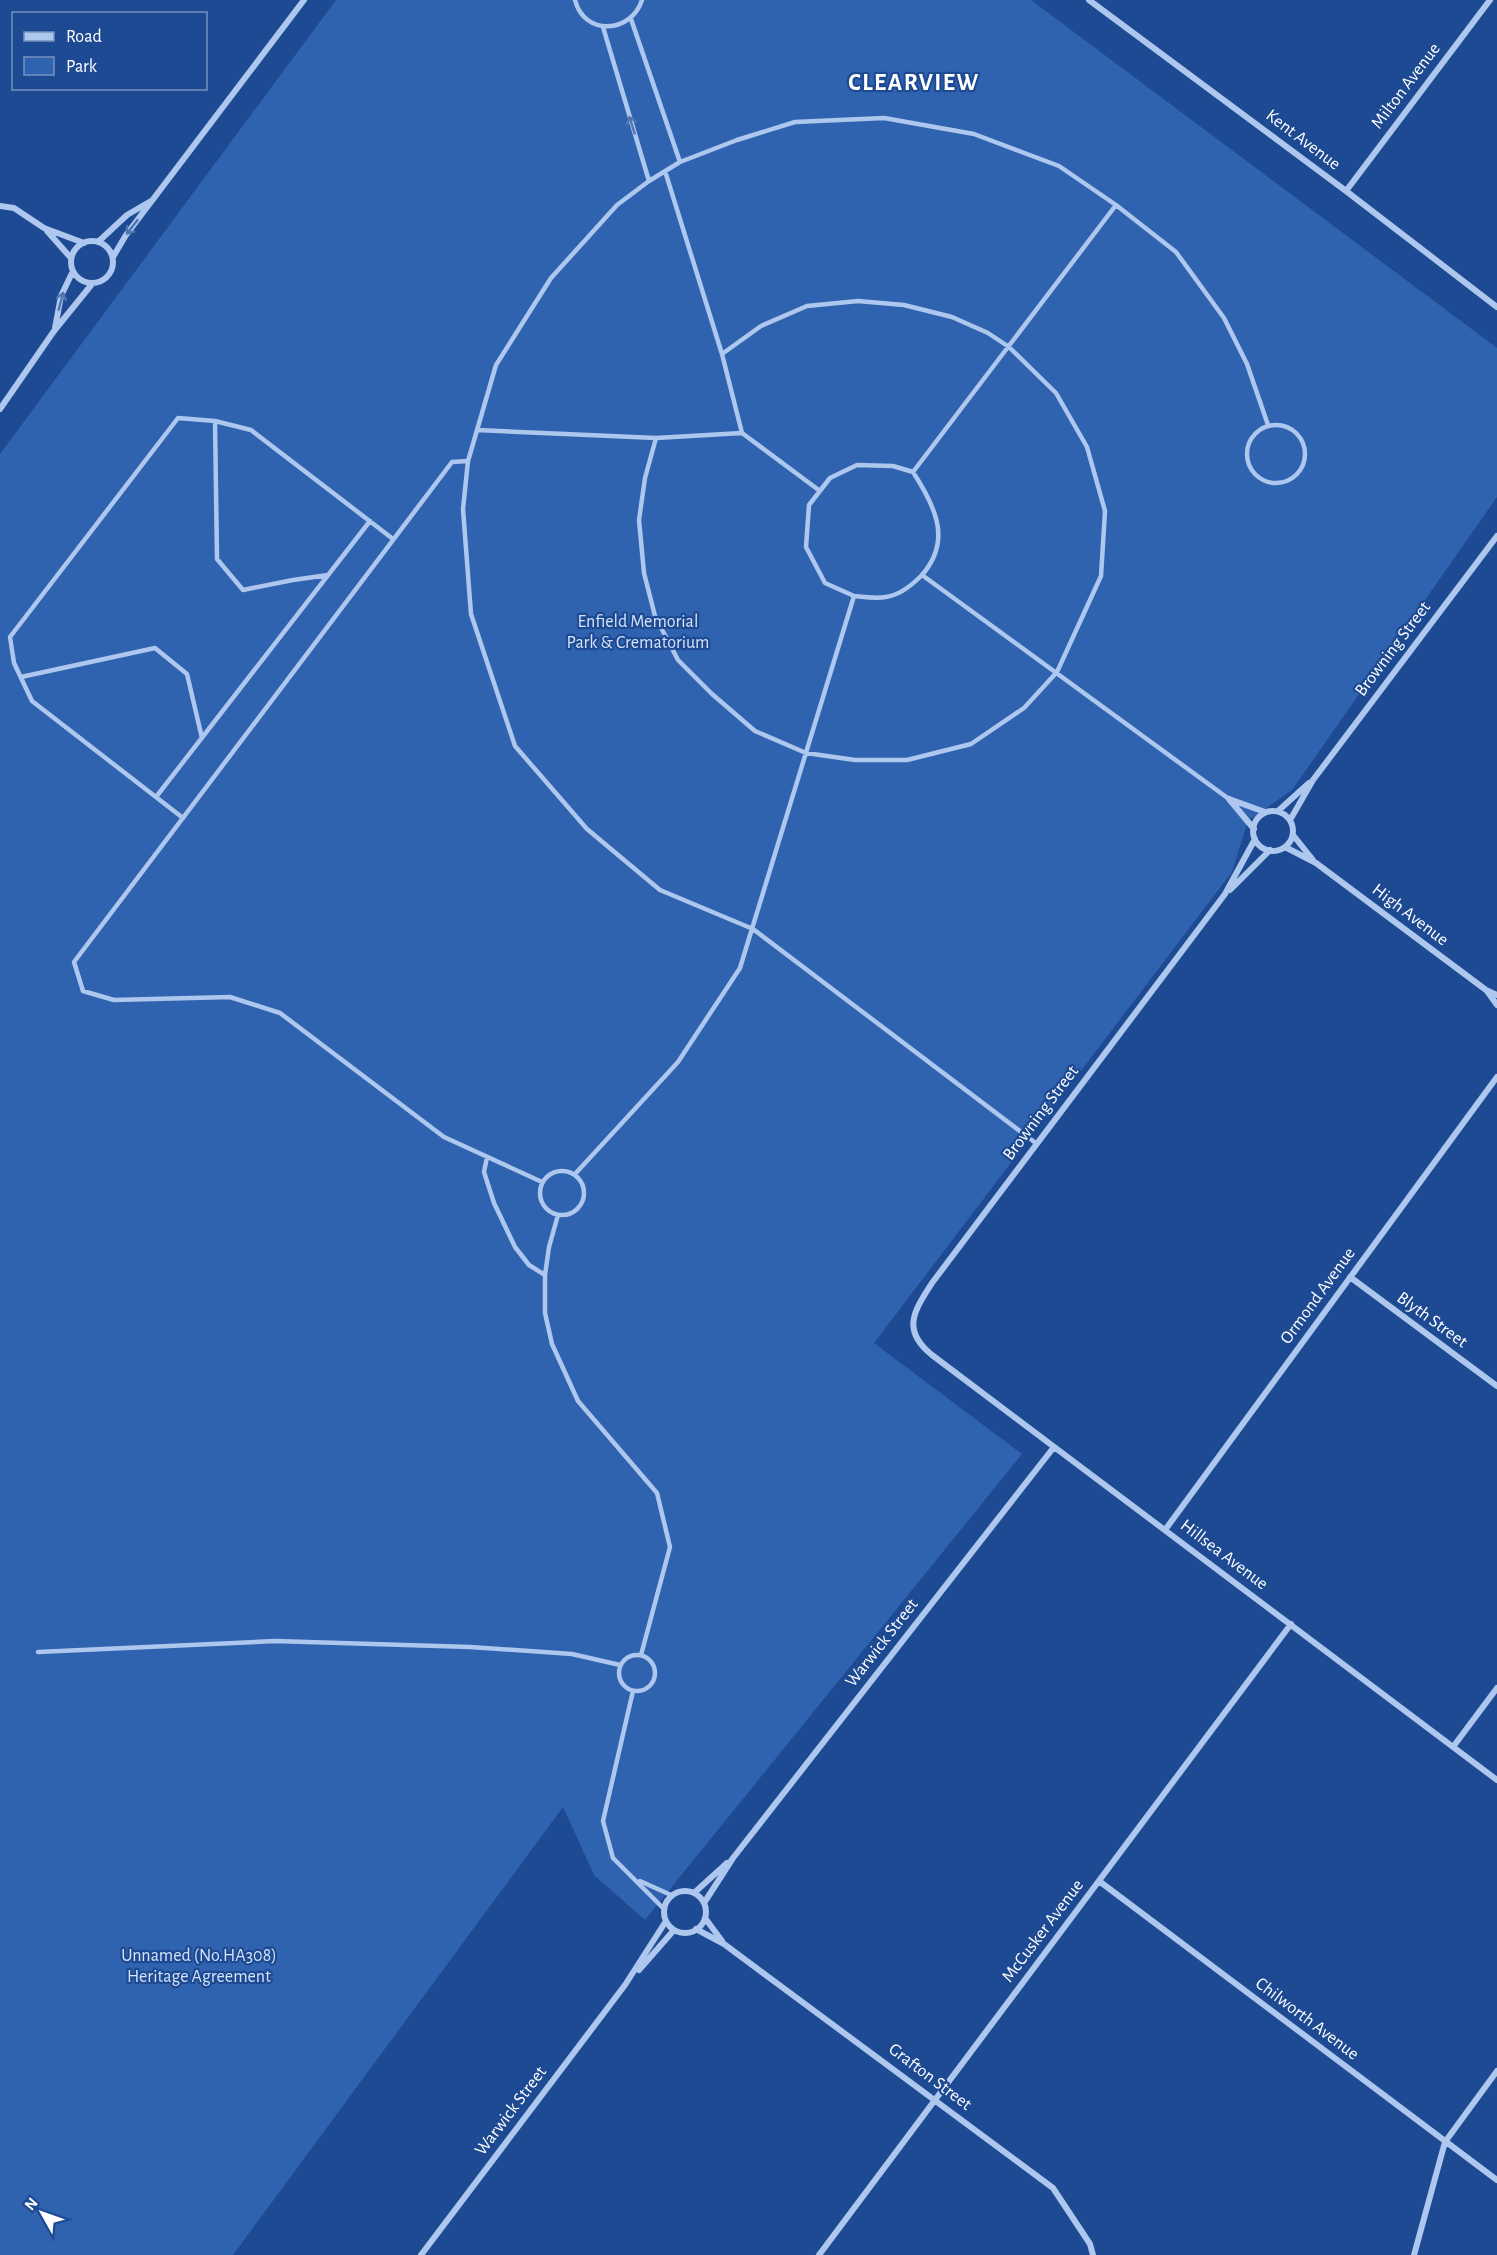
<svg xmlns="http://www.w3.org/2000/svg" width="1497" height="2255" font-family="'Alegreya Sans',sans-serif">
  <rect width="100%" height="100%" fill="#1d4a92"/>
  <path fill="#3063af" d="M336,0H1031L1497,348V497L1292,790L1248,821L1232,872L874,1343L1022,1454L645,1920L594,1875L563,1807L233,2255H0V454Z"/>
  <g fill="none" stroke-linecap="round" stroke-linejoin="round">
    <path stroke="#aec7ee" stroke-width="4.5" d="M575,0C584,36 631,34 642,0
      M631,19L680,162
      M603,27L649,181
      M215,421L217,559L243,590L293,580L328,575
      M1247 454a29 29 0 1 1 58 0a29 29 0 1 1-58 0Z
      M477,430L656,438L742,433L722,354L665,171
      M742,433L820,491
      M656,438L645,478L639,520L644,573L655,616L678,660L712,694L755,731L806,753L855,760H907L971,744L1024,708L1057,672L1101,576L1105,511L1087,447L1056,393L1009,347L988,333L952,317L904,305L858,301L807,306L761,326L722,354
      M468,461L452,462L74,962L83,991L114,1000L230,997L280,1013L444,1137L542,1182
      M913,472L1116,205
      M922,575L1229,799
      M21,677L155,648L187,674L202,738
      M156,797L370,521
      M183,818L32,701L14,663L10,637L178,418L215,421L251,430L393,539
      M1037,1144L753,929L660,890L587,829L515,746L471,614L463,509L468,461L496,365L551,278L617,205L649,181L680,162L737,140L795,122L884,118L974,134L1059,166L1116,205L1176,252L1224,318L1247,364L1268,425
      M487,1157L484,1172L494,1203L515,1247L529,1265L545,1275
      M540 1193a22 22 0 1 1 44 0a22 22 0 1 1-44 0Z
      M575,1174L678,1062L740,968L854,596L825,583L806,547L809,505L830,478L857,465L893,466L913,472C935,506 953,541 921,576C912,585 900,595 886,597C876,599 864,597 854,596
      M558,1215L549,1247L545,1275V1313L552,1344L578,1401L657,1493L670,1547L641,1655
      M38,1652L275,1641L470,1647L572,1654L620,1665
      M619 1673a18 18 0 1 1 36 0a18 18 0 1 1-36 0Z
      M633,1691L603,1821L613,1858L664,1909
      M640,1881L671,1895"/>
    <path stroke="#aec7ee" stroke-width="6" d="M1089,0L1346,191L1497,307
      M1346,191L1490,0
      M0,206L14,208L44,228L84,243
      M47,231L71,258
      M71 262a21 21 0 1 1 42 0a21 21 0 1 1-42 0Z
      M98,242L127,215L151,201
      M113,257L126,235L304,0
      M55,328L61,296L73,271
      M0,409L54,331L92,284
      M1229,799L1254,829
      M1229,799L1265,812
      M1278,811L1309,783
      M1253 831a20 20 0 1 1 40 0a20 20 0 1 1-40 0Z
      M1290,820L1313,780L1497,536
      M1293,835L1313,860
      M1255,839L1225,894L932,1283C914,1311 901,1330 932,1355L1497,1780
      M1285,847L1316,863L1486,990L1497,995
      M1230,890L1270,850
      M1487,991L1497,1005
      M1350,1277L1497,1386
      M1165,1530L1497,1077
      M1453,1747L1497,1688
      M1099,1881L1497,2180
      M664 1912a21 21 0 1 1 42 0a21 21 0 1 1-42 0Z
      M694,1893L727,1863
      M704,1903L733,1858L1054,1447
      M705,1918L722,1941
      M696,1929L724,1944L1053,2188L1090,2244L1093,2255
      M639,1970L674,1930
      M421,2255L625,1985L666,1921
      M819,2255L1291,1624
      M1414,2255L1445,2142L1497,2071"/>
  </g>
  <defs><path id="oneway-shaft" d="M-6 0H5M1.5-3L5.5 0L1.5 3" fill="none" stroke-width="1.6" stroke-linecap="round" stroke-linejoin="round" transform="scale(1.5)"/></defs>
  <g stroke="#5076b2">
    <use href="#oneway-shaft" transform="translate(632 125) rotate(-107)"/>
    <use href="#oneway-shaft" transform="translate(132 227) rotate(128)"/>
    <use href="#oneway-shaft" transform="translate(61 301) rotate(-75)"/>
  </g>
  <g text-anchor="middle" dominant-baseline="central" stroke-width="4.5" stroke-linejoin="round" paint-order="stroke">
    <g font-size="18" fill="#fff" stroke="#1d4a92">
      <text transform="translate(1406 86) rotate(-53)">Milton Avenue</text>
      <text transform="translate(1303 140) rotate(37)">Kent Avenue</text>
      <text transform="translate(1393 649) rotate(-53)">Browning Street</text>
      <text transform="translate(1410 915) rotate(37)">High Avenue</text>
      <text transform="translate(1041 1113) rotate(-53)">Browning Street</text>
      <text transform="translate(1318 1296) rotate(-54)">Ormond Avenue</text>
      <text transform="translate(1432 1320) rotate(36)">Blyth Street</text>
      <text transform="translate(1224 1555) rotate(37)">Hillsea Avenue</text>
      <text transform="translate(882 1643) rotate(-52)">Warwick Street</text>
      <text transform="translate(1043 1931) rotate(-53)">McCusker Avenue</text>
      <text transform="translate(1307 2019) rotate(37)">Chilworth Avenue</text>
      <text transform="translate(930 2077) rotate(37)">Grafton Street</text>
      <text transform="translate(511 2111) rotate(-53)">Warwick Street</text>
    </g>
    <g font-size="18" fill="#d4e3fa" stroke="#1d4a92">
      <text x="638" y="622">Enfield Memorial<tspan x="638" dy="21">Park &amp; Crematorium</tspan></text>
      <text x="199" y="1956">Unnamed (No.HA308)<tspan x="199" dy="21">Heritage Agreement</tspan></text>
    </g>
    <g font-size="24" font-weight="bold" letter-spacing="1.5" fill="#fff" stroke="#1d4a92">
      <text x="914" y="83">CLEARVIEW</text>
    </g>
  </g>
  <rect x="12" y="12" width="195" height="78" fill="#1d4a92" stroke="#7792be" stroke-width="1.5"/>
  <rect x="24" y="32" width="30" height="9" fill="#aec7ee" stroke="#7792be" stroke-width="1.5"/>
  <text x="66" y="42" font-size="18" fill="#ffffff">Road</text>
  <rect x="24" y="57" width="30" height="18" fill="#3063af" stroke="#7792be" stroke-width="1.5"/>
  <text x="66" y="72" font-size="18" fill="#ffffff">Park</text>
  <g transform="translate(42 2213) rotate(310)" stroke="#1d4a92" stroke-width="4.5" paint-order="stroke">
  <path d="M0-4.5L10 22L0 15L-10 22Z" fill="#ffffff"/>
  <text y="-9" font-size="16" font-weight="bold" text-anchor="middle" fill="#ffffff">N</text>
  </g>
</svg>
